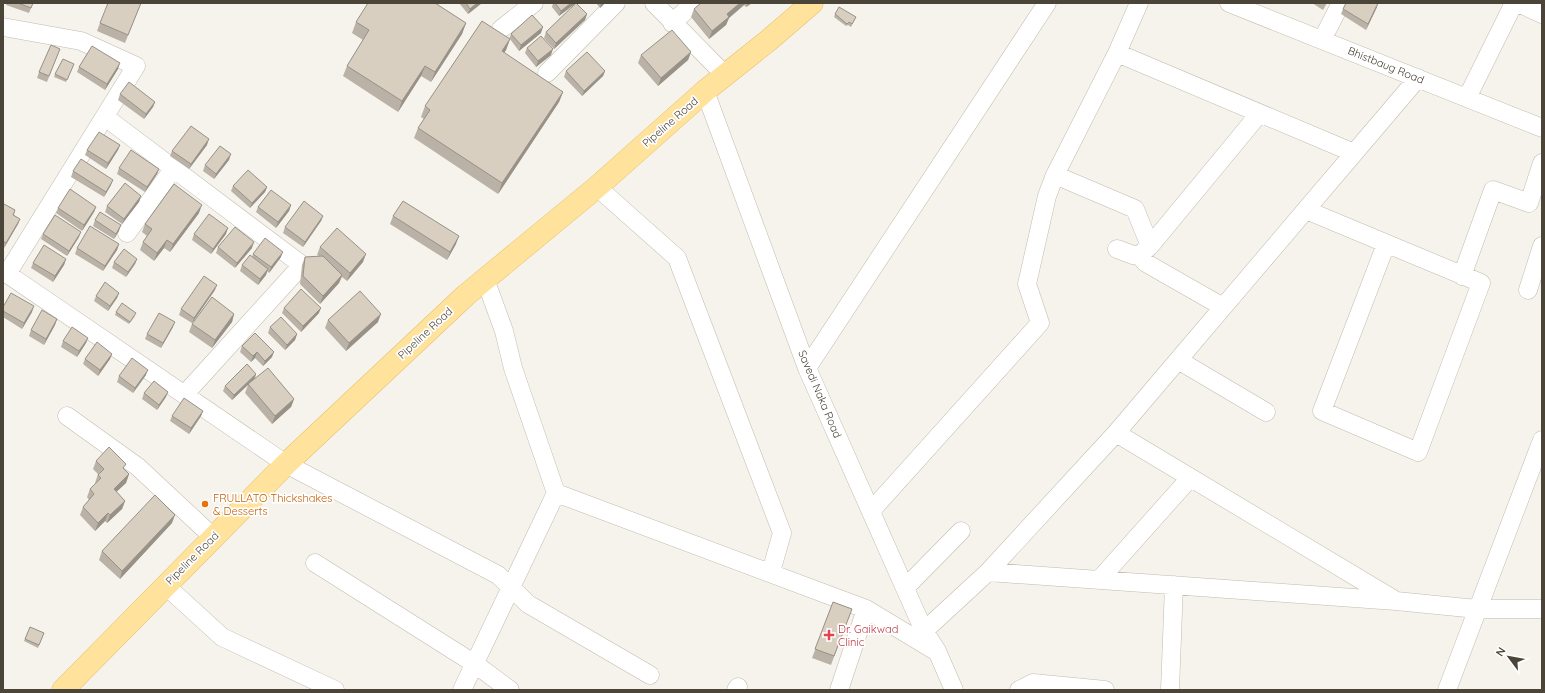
<svg xmlns="http://www.w3.org/2000/svg" width="1545" height="693" font-family="Quicksand,sans-serif">
  <rect width="100%" height="100%" fill="#f6f3ec"/>
  <g fill="none" stroke-linecap="round" stroke-linejoin="round">
    <defs>
      <path id="minor" d="M654,3L725,75
        M1229,3L1542,128
        M1518,3L1542,14
        M672,23L694,3
        M3,27L81,41L136,66L7,274
        M501,29L534,3
        M1322,40L1341,3
        M1117,53L1354,153
        M547,73L616,3
        M705,91L807,368L924,631L937,651L954,690
        M1467,98L1514,3
        M105,117L302,265L185,394
        M1055,175L1117,53L1139,3
        M597,187L677,258L782,533L771,572
        M1306,210L1481,283L1418,452L1322,411L1386,244
        M127,233L173,169
        M1117,249L1133,255H1139L1148,248
        M1139,255L1146,263L1223,307
        M3,271L286,464L498,575L528,604L650,675
        M1462,276L1493,190L1529,203L1542,163
        M1528,290L1542,246
        M1178,360L1266,412
        M807,368L1047,3
        M67,416L138,467L213,537
        M1116,433L1393,599
        M556,493L866,609L934,650
        M871,511L1040,323L1027,284L1047,196L1055,175L1135,209L1150,246L1259,114
        M315,563L475,664L510,690
        M988,572L1396,601L1477,609H1542
        M1099,580L1190,478
        M165,585L222,637L335,690
        M905,588L961,531
        M924,631L988,572L1116,433L1418,78
        M462,690L556,493L513,368L504,331L485,279
        M736,690L738,687
        M839,690L866,609
        M1019,690L1033,683L1105,690
        M1170,690L1174,585
        M1447,690L1542,440"/>
      <path id="major" d="M63,690L286,464L466,295L597,187L705,91L769,40L812,3"/>
    </defs>
    <use href="#minor" stroke="#c2bbae" stroke-width="19"/>
    <use href="#major" stroke="#e6c16a" stroke-width="23"/>
    <use href="#minor" stroke="#fff" stroke-width="18"/>
    <use href="#major" stroke="#ffe39c" stroke-width="22"/>
  </g>
  <path fill="#bab2a6" d="M7,3H33L29,13L6,5Z
    M141,3L125,43L97,31L100,23Z
    M459,3H482L468,14Z
    M553,3H576L559,16L552,7Z
    M596,3H605L600,8Z
    M701,3H752L746,7L744,5L729,18L726,25L709,39L691,17L694,9Z
    M1312,3H1327L1323,10Z
    M1377,7L1366,30L1341,14L1343,9Z
    M587,14L585,20L554,49L544,38L546,32Z
    M835,14L856,17L851,27L848,25L846,26L834,17Z
    M356,22L466,23L462,34L431,82L421,76L398,112L343,76L347,66L363,40L352,33Z
    M541,33L519,51L510,39L506,50L504,53L563,92L559,102L498,194L414,138L418,128L424,119L421,117L425,106L509,39L511,34Z
    M527,48L551,55L536,67L525,53Z
    M60,49L47,82L37,78L39,72Z
    M691,52L688,60L658,86L638,63L641,55Z
    M74,64L66,82L54,77L55,74Z
    M79,67L118,69L105,90L77,72Z
    M566,71H605L603,76L582,96L564,77Z
    M120,94L155,102L153,107L144,119L118,100Z
    M120,145L118,150L106,169L85,155L87,150Z
    M207,145L189,169L170,156L172,151Z
    M229,160L214,179L203,171L205,165Z
    M119,168L159,169L157,174L145,192L117,174Z
    M73,171L111,185L104,197L71,177Z
    M233,186L267,187L265,192L250,208L231,191Z
    M141,196L139,202L122,224L105,212L107,206Z
    M291,205L289,211L276,228L256,212L258,207Z
    M3,206L15,210L14,215L20,219L18,224L4,248H3Z
    M96,207L94,212L82,231L56,213L58,208Z
    M199,213L170,252L164,248L154,261L140,250L143,242L147,236L142,232L145,224Z
    M323,216L321,221L303,247L283,233L285,227Z
    M393,216L456,244L447,260L390,224Z
    M95,220L119,231L114,239L93,226Z
    M43,234L79,237L67,256L41,239Z
    M194,234H226L211,254L192,240Z
    M119,244L117,250L103,271L75,254L77,248Z
    M218,247L252,248L235,268L216,253Z
    M320,247L363,262L347,281L342,277L339,283L320,304L300,284L302,265L305,257L319,256L317,255Z
    M253,254L281,257L269,273L267,271L266,275L258,285L240,271L242,265L252,257Z
    M66,259L64,265L53,282L31,268L33,263Z
    M137,259L135,264L126,277L112,268L114,262Z
    M215,290L192,323L179,315L181,309Z
    M119,293L117,298L108,311L94,301L96,296Z
    M3,307L32,312L22,329L3,317Z
    M284,308L319,313L301,332L282,313Z
    M116,312L135,316L129,324L115,315Z
    M234,314L232,322L212,348L189,332L192,324Z
    M57,319L55,325L44,345L29,336L31,330Z
    M328,320L378,322L346,351L325,328Z
    M173,327L161,348L145,339L147,334Z
    M270,327L297,334L295,340L285,350L268,333Z
    M88,338L86,343L77,357L61,347L63,341Z
    M242,346L272,357L263,366L255,358L251,362L240,352Z
    M112,354L110,359L98,376L83,364L85,359Z
    M256,374L255,379L294,399L291,407L272,424L245,393L248,385L232,400L223,391L225,386Z
    M146,375L133,393L117,382L119,376Z
    M144,393L166,397L157,410L142,399Z
    M203,411L201,416L189,434L170,421L172,416Z
    M96,461L124,469L129,474L126,483L116,492L125,501L122,509L107,523L105,521L95,531L80,515L83,507L89,500L87,497L90,489L95,484V483L98,474L93,469Z
    M172,523L120,579L99,560L102,551Z
    M833,602L852,609L831,665L812,658Z
    M30,627L44,633L38,648L24,641Z"/>
  <path fill="#979187" d="M477,3H482L468,14L470,9Z
    M571,3H576L559,16L561,11Z
    M601,3H605L600,8Z
    M740,3H745L744,5L729,18L726,25L709,39L712,31L727,14Z
    M748,3H752L746,7Z
    M1378,3L1377,7L1366,30L1368,24Z
    M587,14L585,20L554,49L556,43Z
    M466,23L462,34L431,82L435,72Z
    M543,27L541,33L519,51L521,45Z
    M510,39L506,50L498,62L502,51Z
    M553,49L551,55L536,67L538,61Z
    M691,52L688,60L658,86L661,78Z
    M120,63L118,69L105,90L107,84Z
    M425,66L421,76L398,112L402,101Z
    M605,71L603,76L582,96L584,91Z
    M563,92L559,102L498,194L502,183Z
    M155,102L153,107L144,119L146,114Z
    M209,139L207,145L189,169L191,164Z
    M120,145L118,150L106,169L108,163Z
    M231,154L229,160L214,179L216,174Z
    M159,169L157,174L145,192L147,187Z
    M113,180L111,185L104,197L106,192Z
    M267,187L265,192L250,208L252,203Z
    M141,196L139,202L122,224L124,219Z
    M202,205L199,213L170,252L173,244Z
    M291,205L289,211L276,228L278,222Z
    M96,207L94,212L82,231L84,225Z
    M323,216L321,221L303,247L305,242Z
    M20,219L18,224L4,248L6,243Z
    M121,225L119,231L114,239L116,234Z
    M228,228L226,234L211,254L213,249Z
    M81,232L79,237L67,256L69,251Z
    M459,236L456,244L447,260L450,252Z
    M167,240L164,248L154,261L157,253Z
    M254,242L252,248L235,268L237,263Z
    M119,244L117,250L103,271L105,266Z
    M283,252L281,257L269,273L271,267Z
    M366,254L363,262L347,281L350,273Z
    M66,259L64,265L53,282L55,276Z
    M137,259L135,264L126,277L128,272Z
    M268,269L266,275L258,285L260,279Z
    M342,275L339,283L320,304L323,296Z
    M217,285L215,290L192,323L194,318Z
    M119,293L117,298L108,311L110,306Z
    M34,306L32,312L22,329L24,323Z
    M321,308L319,313L301,332L303,326Z
    M234,314L232,322L212,348L215,340Z
    M381,314L378,322L346,351L349,343Z
    M57,319L55,325L44,345L46,339Z
    M175,322L173,327L161,348L163,343Z
    M297,334L295,340L285,350L287,345Z
    M88,338L86,343L77,357L79,351Z
    M257,352L255,358L251,362L253,356Z
    M274,352L272,357L263,366L265,361Z
    M112,354L110,359L98,376L100,370Z
    M148,370L146,375L133,393L135,388Z
    M256,374L254,379L232,400L234,395Z
    M168,392L166,397L157,410L159,405Z
    M294,399L291,407L272,424L275,416Z
    M203,411L201,416L189,434L191,428Z
    M129,474L126,483L111,497L114,489Z
    M125,501L122,509L107,523L110,515Z
    M108,513L105,521L95,531L98,523Z
    M175,515L172,523L120,579L122,571Z"/>
  <path fill="#d8cfc1" stroke="#979187" d="M18,3H33L31,8Z
    M108,3H141L128,35L100,23Z
    M368,3H435L466,23L435,72L425,66L402,101L347,66L369,30L356,22Z
    M466,3H477L470,9Z
    M555,3H571L561,11Z
    M576,3L587,14L556,43L546,32Z
    M701,3H740L727,14L729,17L712,31L694,9Z
    M1346,3H1378L1368,24L1343,9Z
    M839,7L856,17L852,24L849,22L847,24L835,14Z
    M532,15L543,27L521,45L511,34Z
    M482,21L510,39L502,51L563,92L502,183L418,128L430,110L425,106Z
    M672,30L691,52L661,78L641,55Z
    M541,36L553,49L538,61L527,48Z
    M51,45L60,49L49,76L39,72Z
    M92,46L120,63L107,84L79,67Z
    M587,52L605,71L584,91L566,71Z
    M63,59L74,64L67,80L55,74Z
    M129,82L155,102L146,114L120,94Z
    M191,126L209,139L191,164L172,151Z
    M99,132L120,145L108,163L87,150Z
    M220,146L231,154L216,174L205,165Z
    M131,150L159,169L147,187L119,168Z
    M81,159L113,180L106,192L73,171Z
    M248,170L267,187L252,203L233,186Z
    M125,183L141,196L124,219L107,206Z
    M174,184L202,205L173,244L167,240L157,253L143,242L152,229L145,224Z
    M70,189L96,207L84,225L58,208Z
    M271,190L291,205L278,222L258,207Z
    M304,201L323,216L305,242L285,227Z
    M403,201L459,236L450,252L393,216Z
    M4,204L15,210L13,215L20,219L6,243L3,241V206Z
    M100,212L121,225L116,234L95,220Z
    M209,214L228,228L213,249L194,234Z
    M55,215L81,232L69,251L43,234Z
    M90,226L119,244L105,266L77,248Z
    M235,227L254,242L237,263L218,247Z
    M337,228L366,254L350,273L320,247Z
    M265,238L283,252L271,267L253,254Z
    M44,245L66,259L55,276L33,263Z
    M124,249L137,259L128,272L114,262Z
    M250,255L268,269L260,279L242,265Z
    M323,256L342,275L323,296L303,276L305,257Z
    M204,276L217,285L194,318L181,309Z
    M105,282L119,293L110,306L96,296Z
    M301,289L321,308L303,326L284,308Z
    M360,291L381,314L349,343L328,320Z
    M11,293L34,306L24,323L3,311V307Z
    M212,297L234,314L215,340L192,324Z
    M122,303L136,313L130,322L116,312Z
    M42,310L57,319L46,339L31,330Z
    M159,313L175,322L163,343L147,334Z
    M281,317L297,334L287,345L270,327Z
    M72,327L88,338L79,351L63,341Z
    M255,333L274,352L265,361L257,352L253,356L242,346Z
    M97,342L112,354L100,370L85,359Z
    M132,358L148,370L135,388L119,376Z
    M247,364L256,374L234,395L225,386Z
    M268,368L294,399L275,416L248,384Z
    M154,381L168,392L159,405L144,393Z
    M184,398L203,411L191,428L172,416Z
    M109,447L126,464L123,468L129,474L114,489L125,501L110,515L108,513L98,523L83,507L94,494L90,489L101,478L98,475L104,469L96,461Z
    M155,495L175,515L122,571L102,551Z
    M833,602L852,609L834,656L815,649Z
    M30,627L44,633L39,645L25,639Z"/>
  <circle fill="#e8710a" stroke="#fff" stroke-width="1.5" cx="205" cy="504" r="4"/>
  <path fill="#e0444e" stroke="#fff" stroke-width="1.5" d="M827 629h4v4h4v4h-4v4h-4v-4h-4v-4h4z"/>
  <g text-anchor="middle" dominant-baseline="central" stroke-width="3.5" stroke-linejoin="round" paint-order="stroke">
    <g font-size="11" fill="#4b4439" stroke="#fff">
      <text transform="translate(1386 65) rotate(22)">Bhistbaug Road</text>
      <text transform="translate(670 122) rotate(-41)">Pipeline Road</text>
      <text transform="translate(425 333) rotate(-43)">Pipeline Road</text>
      <text transform="translate(820 394) rotate(67)">Savedi Naka Road</text>
      <text transform="translate(192 558) rotate(-45)">Pipeline Road</text>
    </g>
    <g font-size="11" fill="#c56008" stroke="#fff" text-anchor="start">
      <text x="213" y="498">FRULLATO Thickshakes<tspan x="213" dy="13">&amp; Desserts</tspan></text>
    </g>
    <g font-size="11" fill="#be3a42" stroke="#fff" text-anchor="start">
      <text x="838" y="629">Dr. Gaikwad<tspan x="838" dy="13">Clinic</tspan></text>
    </g>
  </g>
  <rect width="1545" height="693" fill="none" stroke="#4b4439" stroke-width="8"/>
  <g transform="translate(1509 657) rotate(302)" stroke="#ffffff" stroke-width="3" paint-order="stroke">
  <path d="M0-3L7 15L0 10L-7 15Z" fill="#4b4439"/>
  <text y="-6" font-size="11" font-weight="bold" text-anchor="middle" fill="#4b4439">N</text>
  </g>
</svg>
